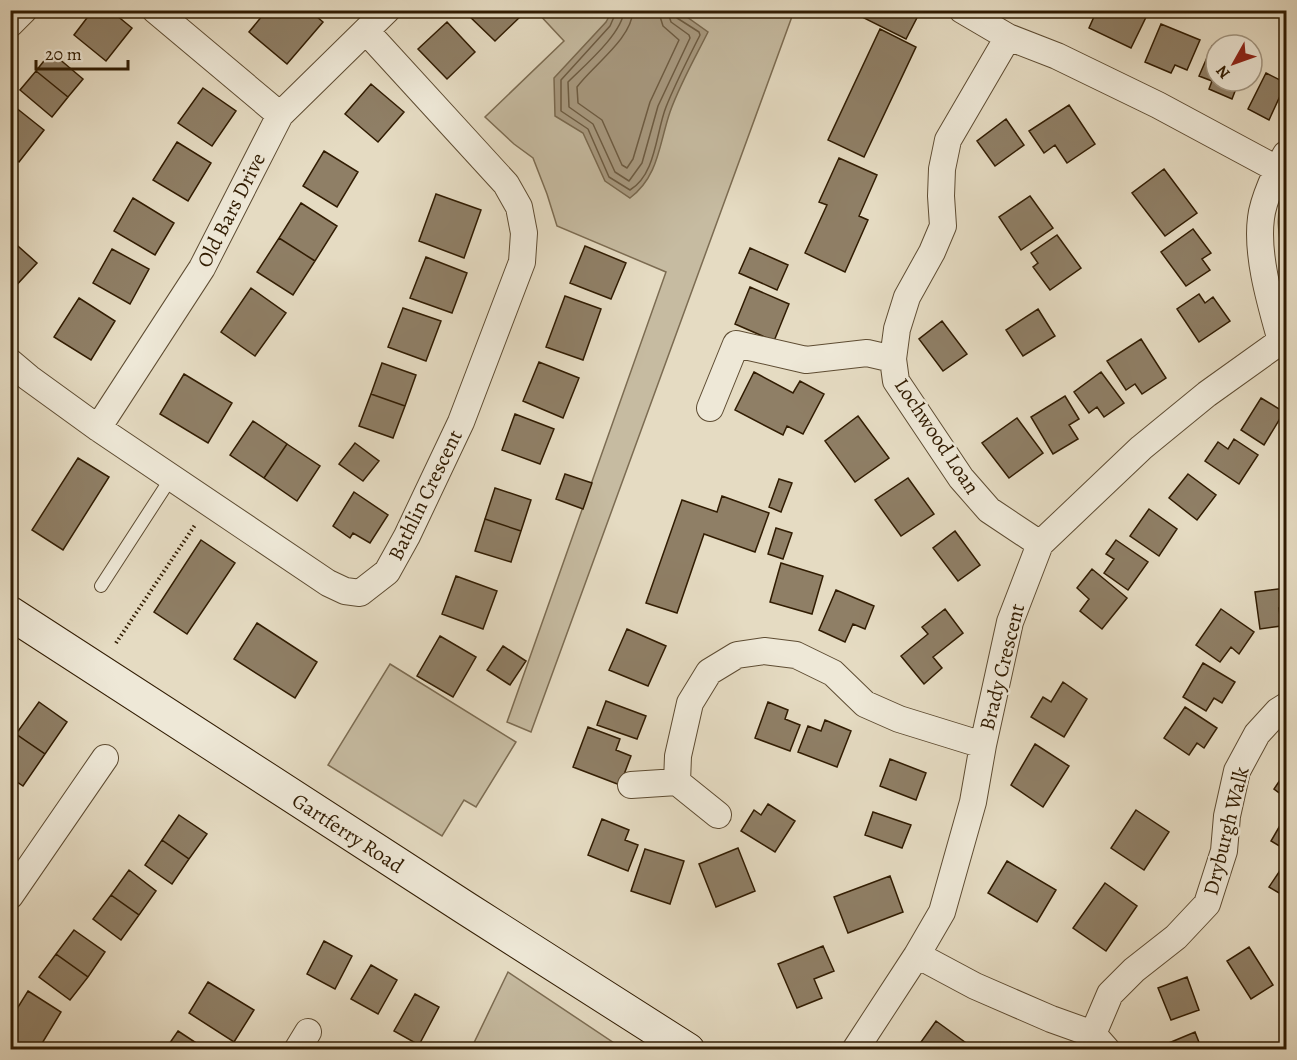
<svg xmlns="http://www.w3.org/2000/svg" width="1297" height="1060" font-family="Alegreya,serif">
  <rect width="100%" height="100%" fill="#e5dbc2"/>
  <filter id="stains"><feTurbulence type="fractalNoise" baseFrequency=".00333" numOctaves="4"/><feColorMatrix values="0 0 0 0 .2 0 0 0 0 .09 0 0 0 0 .02 0 0 0 .5 -.17"/></filter>
  <radialGradient id="worn" r=".72"><stop offset=".6" stop-color="#630" stop-opacity="0"/><stop offset="1" stop-color="#630" stop-opacity=".3"/></radialGradient>
  <path fill="#c6bba1" stroke="#7c6c52" stroke-width="1.5" d="M536,11H794L531,732L507,722L666,272L557,226L547,194L533,158L514,144L485,117L564,41Z
    M1286,191V273C1282,248 1271,215 1286,191Z
    M390,664L516,742L476,807L464,800L442,836L328,765Z
    M508,972L623,1049H471Z"/>
  <path fill="#a89a81" stroke="#78684e" stroke-width="1.5" d="M612,11H675L684,15L708,32C695,58 680,84 670,112C659,144 659,176 630,198L605,181L583,133L555,116L554,78L606,22Z"/>
  <g fill="none" stroke-linecap="round" stroke-linejoin="round">
    <path stroke="#6c5b42" stroke-width="1.5" d="M617,10L610,26L561,80V111L588,129L609,177L630,190C656,175 656,132 666,107C676,82 688,59 700,35L699,32L677,18L675,10
      M624,10C623,33 584,66 568,82L569,107L593,124L615,172L629,181L642,163L658,106L690,38L689,35L671,22L667,10
      M633,10C632,39 593,65 577,87L578,103L602,120L622,165L627,168L633,159L650,102L679,40L663,26L658,10"/>
  </g>
  <path fill="#8f7f66" stroke="#311c02" stroke-width="1.5" d="M93,10H110L132,28L106,61L74,35Z
    M267,10H309L323,22L287,64L249,32Z
    M466,10H516L521,16L495,41L465,12Z
    M858,10H921L906,39L856,14Z
    M1097,10H1147L1149,11L1131,48L1089,28Z
    M447,22L475,52L447,79L418,49Z
    M1161,24L1200,40L1187,70L1175,65L1171,73L1145,62Z
    M880,29L916,47L864,157L828,140Z
    M1212,46L1216,48V81H1239L1232,99L1209,89L1212,81L1199,76Z
    M51,52L83,79L68,97L36,71Z
    M36,71L68,97L52,117L20,90Z
    M1266,73L1286,83L1269,120L1248,109Z
    M371,84L404,112L378,142L345,114Z
    M203,88L236,111L212,146L178,123Z
    M10,103L44,130L19,162L10,155Z
    M1069,105L1095,144L1067,163L1055,145L1044,153L1029,131Z
    M1006,119L1024,145L995,166L977,141Z
    M177,142L211,163L188,201L153,180Z
    M324,151L358,172L337,207L303,186Z
    M839,158L877,175L859,216L868,220L845,272L805,253L827,205L819,202Z
    M1164,169L1197,213L1165,236L1132,193Z
    M436,194L481,210L464,258L419,241Z
    M1030,196L1053,228L1021,250L999,217Z
    M133,198L174,223L155,255L114,231Z
    M301,203L337,226L315,261L279,238Z
    M1193,229L1211,253L1202,259L1210,270L1186,286L1161,252Z
    M1057,235L1081,268L1050,290L1033,267L1038,263L1031,253Z
    M279,238L315,261L293,295L257,272Z
    M10,239L37,263L10,292Z
    M585,246L626,263L611,299L570,283Z
    M750,248L788,265L777,290L739,273Z
    M112,249L149,269L130,304L93,283Z
    M426,257L467,273L452,313L410,298Z
    M750,287L789,304L774,341L735,324Z
    M251,288L286,313L255,356L221,332Z
    M1199,294L1205,303L1213,297L1230,321L1199,342L1177,309Z
    M565,296L601,309L583,360L546,347Z
    M79,298L115,321L91,360L54,337Z
    M403,308L441,321L426,361L388,347Z
    M1038,309L1055,336L1023,356L1006,330Z
    M942,321L967,354L943,371L919,339Z
    M1141,339L1166,378L1142,394L1135,384L1126,390L1107,361Z
    M539,362L579,378L563,418L523,401Z
    M382,363L416,375L405,406L371,394Z
    M754,372L793,393L800,381L824,394L803,434L787,426L783,435L735,410Z
    M1101,372L1124,403L1104,417L1097,407L1089,413L1074,392Z
    M184,374L232,403L208,443L160,414Z
    M371,394L405,406L393,438L359,426Z
    M1065,396L1079,419L1069,425L1078,439L1053,454L1031,417Z
    M1261,398L1284,412L1264,445L1241,430Z
    M515,414L554,429L540,464L502,450Z
    M858,416L889,458L855,482L825,441Z
    M1017,418L1043,453L1009,478L982,443Z
    M253,421L287,444L264,478L230,455Z
    M1234,439L1258,455L1239,484L1205,461L1218,442L1228,449Z
    M355,443L379,461L363,481L339,464Z
    M287,444L320,466L297,501L264,478Z
    M78,458L109,477L63,550L32,530Z
    M565,474L592,483L583,509L556,499Z
    M1188,474L1216,495L1197,520L1169,498Z
    M908,478L934,514L901,536L875,500Z
    M779,479L792,483L781,512L769,507Z
    M495,488L531,500L521,531L485,519Z
    M354,492L388,515L370,543L353,533L350,538L333,526Z
    M722,496L769,513L755,552L704,534L677,613L646,603L682,500L717,512Z
    M1149,509L1177,529L1159,556L1130,536Z
    M485,519L521,531L511,562L475,551Z
    M776,528L792,533L783,559L768,554Z
    M955,531L980,565L958,581L933,548Z
    M201,540L235,563L187,634L154,612Z
    M1116,540L1148,562L1128,590L1104,573L1114,559L1106,554Z
    M781,563L823,576L812,614L770,602Z
    M1092,569L1127,598L1102,629L1080,611L1089,599L1077,588Z
    M456,576L497,591L483,629L442,614Z
    M1286,588V608H1279L1281,626L1260,629L1255,592Z
    M836,590L874,606L865,629L853,624L845,642L819,630Z
    M945,609L963,633L933,657L942,668L924,684L901,656L928,634L922,627Z
    M1221,609L1254,632L1239,654L1231,647L1220,662L1196,645Z
    M257,623L317,662L295,698L234,659Z
    M627,629L666,646L648,686L609,670Z
    M440,636L476,657L453,697L417,676Z
    M503,646L526,661L510,685L487,670Z
    M1203,663L1235,682L1222,703L1214,698L1206,711L1183,697Z
    M1063,682L1087,699L1064,737L1031,717L1043,697L1051,702Z
    M606,701L646,716L637,739L597,725Z
    M39,702L67,722L45,754L16,734Z
    M768,702L788,710L785,719L800,725L790,751L755,738Z
    M1185,707L1217,728L1204,748L1197,743L1189,755L1164,738Z
    M825,720L851,731L837,767L798,752L808,726L821,731Z
    M588,727L620,739L616,750L631,756L620,785L573,767Z
    M16,734L45,754L23,786L10,777V742Z
    M1035,744L1069,766L1043,807L1011,785Z
    M890,759L926,773L916,800L880,786Z
    M1286,771V798L1274,789Z
    M768,804L795,821L775,852L741,831L754,810L761,815Z
    M1136,810L1169,832L1144,870L1111,848Z
    M873,812L911,825L902,848L865,835Z
    M179,815L207,834L189,859L162,840Z
    M602,819L629,830L625,840L638,845L628,871L588,855Z
    M1282,822L1286,824V850L1271,841Z
    M162,840L189,859L172,884L145,865Z
    M738,848L755,891L716,907L699,864Z
    M645,849L684,861L670,904L631,891Z
    M1007,861L1056,890L1037,922L988,893Z
    M1283,866L1286,868V907L1281,904L1286,897L1269,887Z
    M129,870L156,891L139,915L111,895Z
    M890,876L903,912L848,933L834,897Z
    M1105,883L1137,906L1106,951L1073,928Z
    M111,895L139,915L121,940L93,919Z
    M74,930L105,952L88,977L56,954Z
    M324,941L352,956L335,989L307,974Z
    M823,946L834,971L814,979L822,998L797,1008L778,964Z
    M1249,947L1273,985L1251,999L1227,961Z
    M56,954L88,977L70,1000L39,977Z
    M371,965L397,980L378,1014L351,999Z
    M1187,977L1199,1010L1171,1020L1158,988Z
    M208,982L254,1010L234,1042L189,1013Z
    M28,991L61,1012L38,1050H11L10,1020Z
    M415,994L439,1007L419,1045L394,1031Z
    M936,1021L973,1048L972,1050L916,1049Z
    M178,1031L207,1050H165Z
    M1195,1032L1202,1050H1166L1164,1045Z"/>
  <g fill="none" stroke-linecap="round" stroke-linejoin="round">
    <defs>
      <path id="lane" d="M101,586L171,478"/>
      <path id="street" d="M155,10L280,115
        M962,10L1008,37L1057,56L1158,105L1277,169
        M10,24L24,10
        M1008,37L948,140L942,169L941,196L943,226L932,252L907,297L897,329L893,359L896,381L961,478L989,510L1040,544
        M1281,341C1271,305 1256,256 1261,218C1263,200 1277,169 1286,154
        M10,362L29,378L98,428L328,583L345,591L360,593L387,572L407,536L461,422L522,262L524,233L519,207L506,184L366,31
        M710,408L736,344L806,360L867,353L893,359
        M98,428L202,268L280,115L387,10
        M677,782L718,815
        M631,785L677,782L678,756L690,703L709,672L737,655L764,651L796,655L833,673L865,704L899,719L983,745
        M10,896L105,758
        M917,955L975,986L1051,1019L1093,1034L1107,1050
        M1093,1034L1110,994L1134,970L1176,937L1207,904L1224,851L1227,816L1237,771L1257,734L1278,711L1286,706
        M297,1050L308,1032
        M855,1050L917,955L942,912L973,802L983,745L1010,622L1040,544L1141,448L1207,394L1281,341L1286,342"/>
      <path id="secondary" d="M10,613L467,909L688,1050"/>
    </defs>
    <use href="#lane" stroke="#5e4c32" stroke-width="14"/>
    <use href="#street" stroke="#5e4c32" stroke-width="28"/>
    <use href="#secondary" stroke="#311c02" stroke-width="35"/>
    <path stroke="#311c02" stroke-width="4" stroke-dasharray="1.5 3" stroke-linecap="butt" d="M116,643L195,525"/>
    <use href="#lane" stroke="#eee8d7" stroke-width="12"/>
    <use href="#street" stroke="#eee8d7" stroke-width="26"/>
    <use href="#secondary" stroke="#eee8d7" stroke-width="33"/>
  </g>
  <g text-anchor="middle" dominant-baseline="central" stroke-width="5" stroke-linejoin="round" paint-order="stroke">
    <g font-size="21" fill="#311c02" stroke="#eee8d7">
      <text transform="translate(231 210) rotate(-63)">Old Bars Drive</text>
      <text transform="translate(937 436) rotate(56)">Lochwood Loan</text>
      <text transform="translate(425 495) rotate(-64)">Bathlin Crescent</text>
      <text transform="translate(1002 667) rotate(-76)">Brady Crescent</text>
      <text transform="translate(1226 831) rotate(-76)">Dryburgh Walk</text>
      <text transform="translate(348 833) rotate(33)">Gartferry Road</text>
    </g>
  </g>
  <rect width="1297" height="1060" fill="none" stroke="#e5dbc2" stroke-width="36"/>
  <rect x="12" y="12" width="1273" height="1036" fill="none" stroke="#311c02" stroke-width="3"/>
  <rect x="18" y="18" width="1261" height="1024" fill="none" stroke="#311c02" stroke-width="1.5"/>
  <g transform="translate(1234 63) rotate(230)"><circle r="28" fill="#eee8d7" stroke="#a29682" stroke-width="1.5"/>
  <path d="M0-4.5L10 22L0 15L-10 22Z" fill="#8f2418"/>
  <text y="-9" font-size="16" font-weight="bold" text-anchor="middle" fill="#311c02">N</text>
  </g>
  <path d="M36 60v9h92v-9" fill="none" stroke="#311c02" stroke-width="3"/>
  <text x="45" y="60" font-size="18" fill="#311c02" stroke="#eee8d7" stroke-width="4.5" paint-order="stroke">20 m</text>
  <rect width="100%" height="100%" filter="url(#stains)"/>
  <rect width="100%" height="100%" fill="url(#worn)"/>
</svg>
